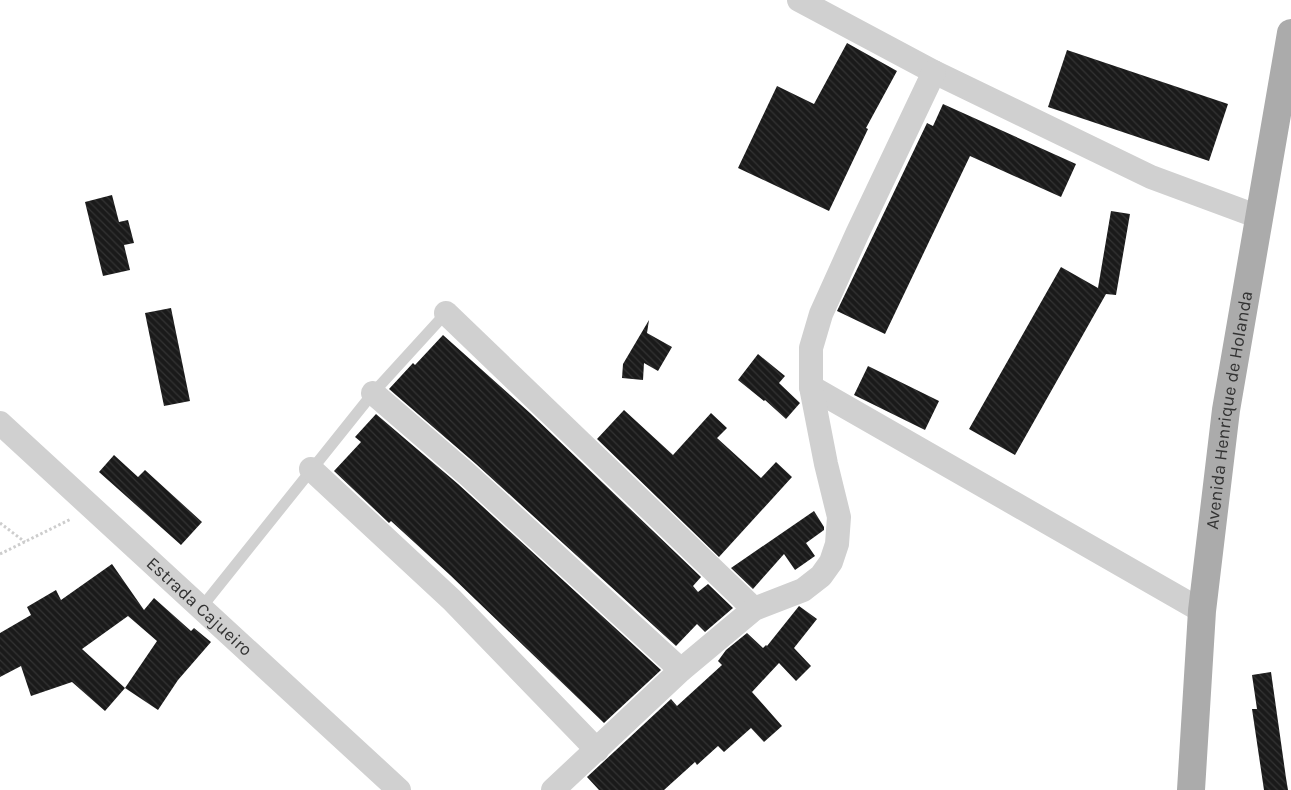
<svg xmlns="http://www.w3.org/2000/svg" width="1291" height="790" font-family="Karla,sans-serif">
  <defs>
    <pattern id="building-back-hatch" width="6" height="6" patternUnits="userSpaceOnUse" patternTransform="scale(1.25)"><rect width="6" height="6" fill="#1a1a1a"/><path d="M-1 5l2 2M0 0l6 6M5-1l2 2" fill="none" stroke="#333"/></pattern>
  </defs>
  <rect width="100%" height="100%" fill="#fff"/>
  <path fill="url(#building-back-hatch)" fill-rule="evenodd" d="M847,43L897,71L866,128L868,129L829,211L738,168L777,86L814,104Z
    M1067,50L1228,104L1209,161L1048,107Z
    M943,104L1076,164L1061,197L970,156L885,334L837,311L927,123L933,126Z
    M112,195L119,222L128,220L134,243L124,245L130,270L103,276L85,202Z
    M1111,211L1130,214L1116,295L1106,294L1015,455L969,429L1061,267L1098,288Z
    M171,308L190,401L164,406L145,313Z
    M649,320L647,333L672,347L658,371L644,363L643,380L622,378L623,364Z
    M443,335L530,413L701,577L693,586L698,592L708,584L733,608L705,632L697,624L676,646L476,464L389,389L413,363L415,365Z
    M758,354L785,376L779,383L800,403L786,419L765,400L764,401L738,380Z
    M868,366L939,401L925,430L854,395Z
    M624,410L673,455L711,413L727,428L717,438L761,478L776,462L792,477L719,557L597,439Z
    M376,414L458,484L661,670L604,723L450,575L391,521L389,523L334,471L361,442L355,437Z
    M114,455L138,477L145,470L202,522L181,545L99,472Z
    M814,511L824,527V530L806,543L815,556L795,570L784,554L753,589L731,568Z
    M112,564L144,610L154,598L191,631L194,628L211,642L178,680L158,710L125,688L105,711L72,682L31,696L21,666L0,677V633L31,615L27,607L56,590L61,600ZM128,616L157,641L125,688L82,649Z
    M799,606L817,619L794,648L811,666L796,681L779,663L752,692L782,726L764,742L751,728L724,752L718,746L697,765L695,762L664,790H599L587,777L671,699L677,706L722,665L718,661L726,650L747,633L763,648L766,645L767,646Z
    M1271,672L1286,778L1288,790H1264L1252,709H1257L1252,675Z"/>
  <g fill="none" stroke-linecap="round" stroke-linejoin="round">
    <path stroke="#cdcdcd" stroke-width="3" stroke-dasharray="2.5 2.5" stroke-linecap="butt" d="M0,523L25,542
      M0,554L71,519"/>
    <path stroke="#d0d0d0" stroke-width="11" d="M201,608L373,393L446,313"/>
    <g stroke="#d0d0d0" stroke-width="24">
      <path d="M799,0L934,72L1151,177L1259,217"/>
      <path d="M446,313L754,609"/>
      <path d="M811,387L1202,611"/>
      <path d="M373,393L467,474L681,670"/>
      <path id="s1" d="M0,423L399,790"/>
      <path d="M311,469L452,600L597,750"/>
      <path d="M553,790L681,670L754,609L803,590L821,576L831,562L837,544L839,517L826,464L811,387V348L821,314L857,234L934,72"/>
    </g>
    <path stroke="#ababab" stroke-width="28" id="s2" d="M1191,790L1202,611L1226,410L1291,33"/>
  </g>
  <g text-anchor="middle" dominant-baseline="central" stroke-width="5" stroke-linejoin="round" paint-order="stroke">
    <g font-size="18" fill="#333" stroke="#fff">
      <text stroke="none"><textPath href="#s2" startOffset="382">Avenida Henrique de Holanda</textPath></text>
      <text stroke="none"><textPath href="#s1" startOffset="271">Estrada Cajueiro</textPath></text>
    </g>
  </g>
</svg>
